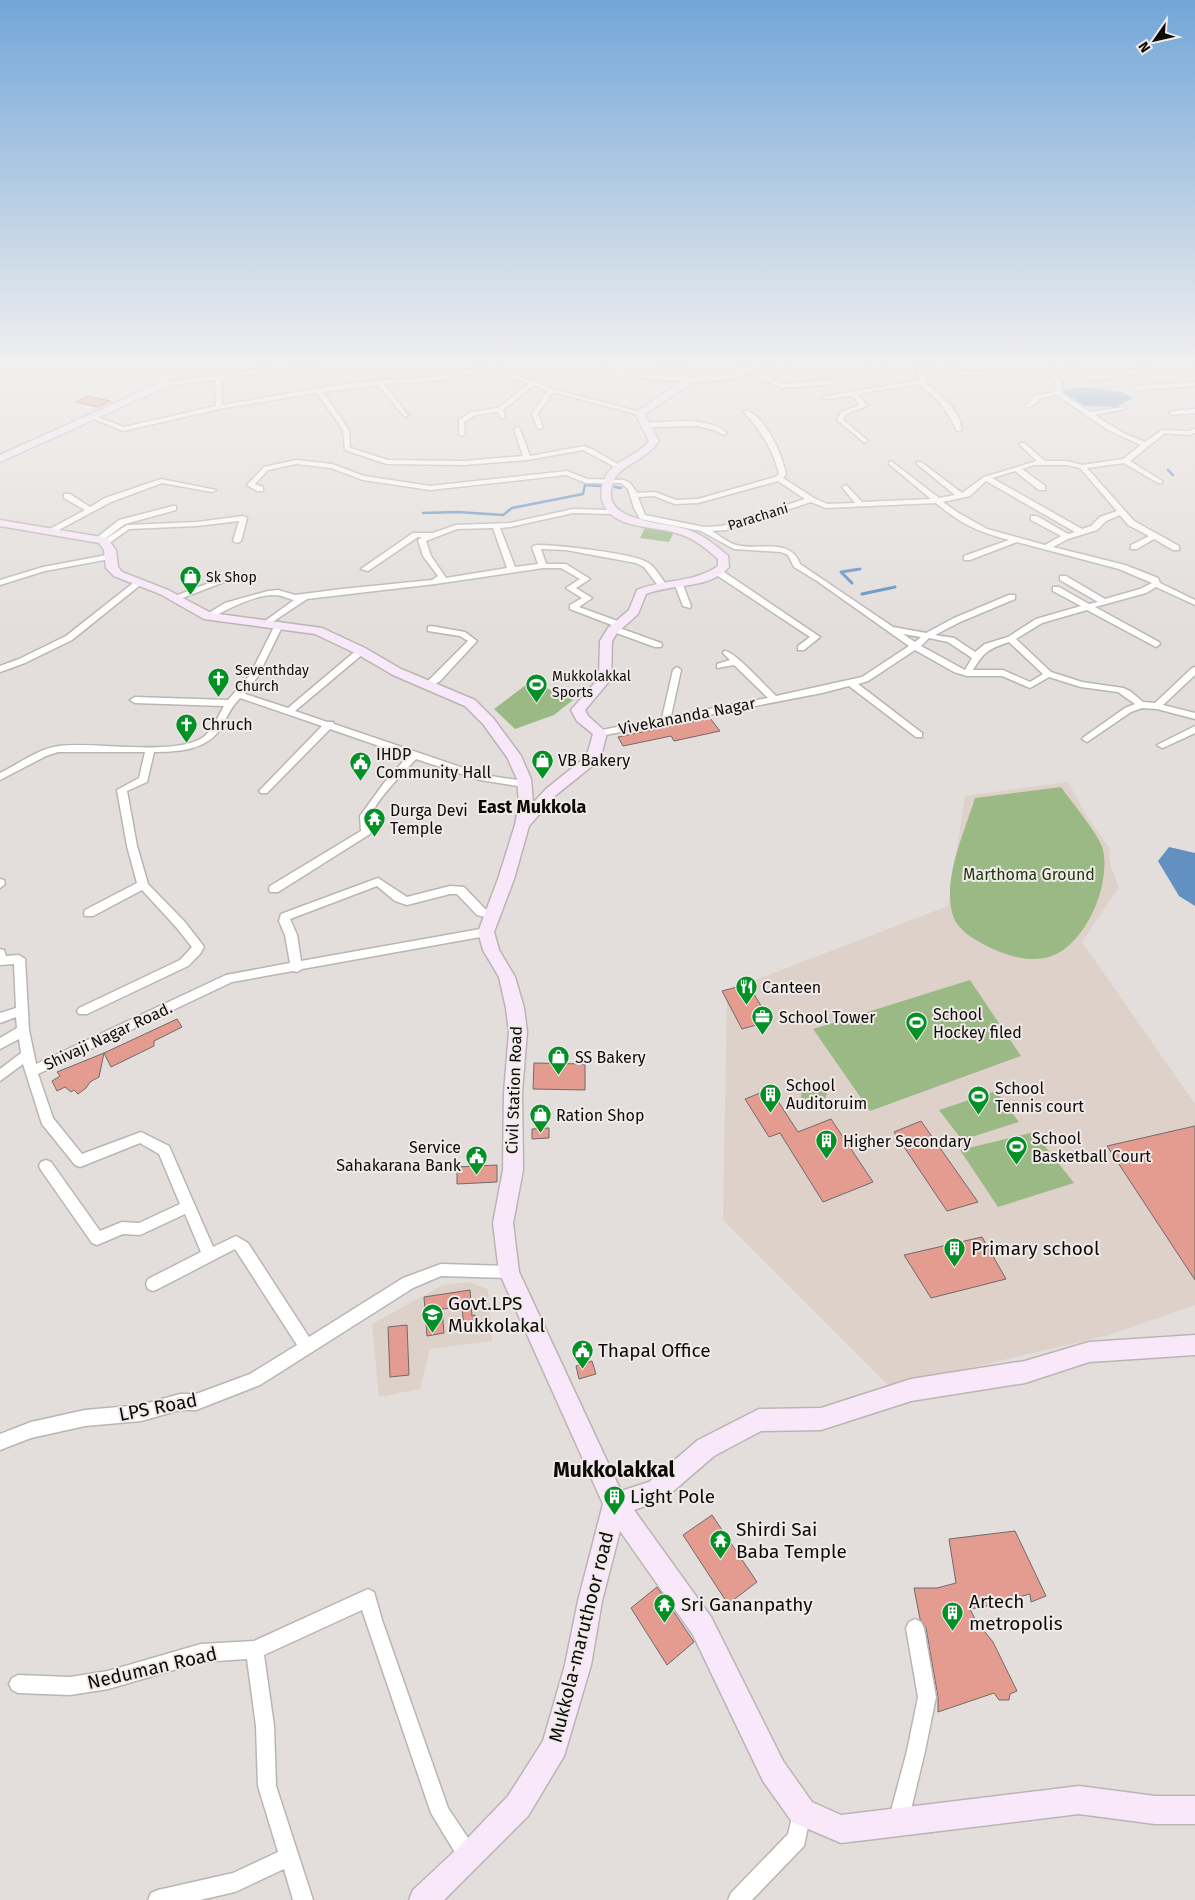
<svg xmlns="http://www.w3.org/2000/svg" width="1195" height="1900" font-family="'Fira Sans',sans-serif">
  <rect width="100%" height="100%" fill="#e3dedb"/>
  <path fill="#ddd1ca" d="M1068,782L1088,818L1109,847L1110,864L1119,887L1082,942L1195,1104V1305L1109,1335L890,1387L723,1220L727,991L948,906L965,796Z
    M468,1282L488,1289L492,1341L430,1349L420,1389L379,1397L372,1324L443,1285Z"/>
  <path fill="#9bb985" d="M645,528L674,532L669,542L640,538Z
    M531,681L573,700L554,715L515,729L494,709Z
    M1061,787C1070,800 1101,837 1103,850C1111,886 1084,950 1045,958C1023,962 1002,954 983,944C972,938 957,929 953,916C942,879 964,834 975,798Z
    M970,980L1021,1056L870,1111L813,1029Z
    M816,1082L827,1093L824,1103L818,1106L801,1099L802,1086Z
    M996,1091L1019,1122L962,1140L939,1110Z
    M1034,1132L1074,1183L998,1207L960,1150Z"/>
  <path fill="#6290c1" d="M1088,387L1122,392L1133,398L1116,407L1085,406L1064,393L1065,389Z
    M1169,847L1195,853V906L1179,896L1158,861Z"/>
  <g fill="none" stroke-linecap="round" stroke-linejoin="round">
    <path stroke="#6290c1" stroke-width="2.5" d="M1168,470L1173,475
      M615,487L621,488
      M423,513L458,512L503,515L512,508L583,494L585,485L602,486"/>
    <path stroke="#6290c1" stroke-width="3" d="M852,583L841,572L860,569
      M862,594L895,587"/>
  </g>
  <path fill="#e49b90" stroke="#706b6a" d="M88,396L110,401L98,407L76,402Z
    M710,718L720,731L674,741L671,736L623,746L618,737Z
    M748,984L770,1021L742,1029L722,991Z
    M177,1019L182,1027L154,1041V1046L111,1067L104,1053Z
    M104,1053L99,1077L90,1082L86,1088L78,1094L74,1090L71,1092L65,1087L57,1091L52,1081L60,1076L57,1072Z
    M534,1063L585,1064V1090L533,1089Z
    M770,1089L798,1132L831,1119L873,1182L823,1202L780,1133L769,1137L745,1099Z
    M921,1121L978,1202L947,1211L894,1132Z
    M1195,1126V1280L1107,1146Z
    M549,1128V1138L532,1139V1129Z
    M497,1165V1182L457,1184V1167Z
    M982,1237L1006,1279L931,1298L904,1255Z
    M470,1290L472,1316L475,1315L476,1327L464,1328L462,1307L442,1309L444,1333L427,1336L424,1297Z
    M407,1325L409,1375L390,1377L388,1327Z
    M592,1361L596,1374L579,1379L576,1366Z
    M712,1515L757,1582L728,1604L683,1535Z
    M1015,1531L1046,1596L1031,1602L1030,1594L1004,1601V1603L970,1609L976,1621L993,1642L1017,1691L1010,1694L1009,1700H999L994,1693L938,1712V1697L926,1628L920,1619L914,1588H937L956,1583L949,1539Z
    M657,1587L694,1642L667,1665L631,1608Z"/>
  <g fill="none" stroke-linecap="round" stroke-linejoin="round">
    <defs>
      <path id="street" d="M314,361H328L221,379L222,405L352,383L431,377L487,367L471,361H480L553,389L643,413L640,415L553,392L538,414L543,428L538,429L532,414L547,391L534,385L503,410L505,418H501L498,412L475,415L464,422L465,434L462,436L459,434V420L471,412L498,408L529,384L493,370L431,381L384,384L408,415L405,417L378,385L323,392L349,430L350,448L388,460L464,461L523,456L514,429L517,427L520,429L530,456L584,446L594,450L621,466V468L619,469L583,450L527,460L464,465L387,464L345,450L343,430L317,393L219,409L123,431L89,417L94,416L124,427L216,406L215,380L159,386L156,384Z
        M596,361H602V369L608,371L695,378L698,380L695,382L607,375L597,371Z
        M649,361H699L672,366Z
        M771,361L798,373L799,374L794,375L769,364L768,363Z
        M860,361H868L882,369L877,370Z
        M931,361H940L926,366L922,371L928,381L926,383C939,395 963,411 961,431H957C945,406 940,402 919,384L872,391L859,395L867,406L846,414L843,420L867,440L868,441L865,443L837,420L842,412L860,405L853,396L825,399L822,397L921,380L916,371L922,364Z
        M940,361H947L961,371L988,372L991,374L988,376L958,374Z
        M1046,361C1064,361 1079,374 1097,376L1167,365L1195,363V367L1167,369L1097,380L1085,378L1067,371L1057,376L1062,383L1061,393L1090,412L1125,407V409L1095,415L1123,433L1145,442L1162,430L1188,431L1195,429V433L1188,435L1165,433L1130,461L1162,481V483H1158L1124,463L1087,468L1134,521L1179,546V550H1173L1154,539L1137,549H1131V545L1149,536L1128,525L1120,515L1106,521L1097,530L1068,539L1053,547L1125,565L1158,578L1160,583L1195,600V605L1156,587L1146,593L1095,607L1159,642L1160,644L1156,647L1087,610L1042,623L1016,639L1051,672L1082,682L1123,688L1130,691L1143,702L1155,703L1192,668L1195,667V675L1163,705L1195,713V719L1157,709L1142,708L1131,712L1087,742L1082,739L1084,737L1125,708L1135,704L1118,692L1081,687L1049,677L1030,688L1002,676H967L954,672L915,650L868,681L858,684L922,733V737H916L849,686L822,693L600,736L597,735V731L662,718L673,670L677,667L681,670L671,716L768,698L734,665L717,668V664L730,660L723,653L724,651C734,650 766,687 776,696L862,677L909,646L817,581L794,567L788,555L781,552L734,549L701,531L640,519L634,508L628,489L621,483H586L566,475L430,490L363,480L331,468L296,464L268,470L255,484L263,487V491H257L247,485L264,467L296,460L332,464L364,476L430,486L567,471L587,479L624,480L630,483L637,493L655,492L676,500L698,499L775,477L779,474C773,449 761,431 744,412L747,410C768,421 781,452 786,474L783,478L814,498L827,504L855,503L842,487L846,485L862,502L931,499L889,464V462L891,461L939,498L955,495L917,464V462H921L962,493L984,477L1037,461L1020,445V443H1024L1045,461H1067L1082,465L1123,459L1141,445L1108,430L1057,395L1039,398L1038,401L1030,407H1026V405L1033,399V396L1055,392L1056,383L1050,375L1061,370V368ZM1034,465H1067L1080,468L1117,511L1100,517L1091,526L1082,529L992,478L1015,471L1039,490H1045V486L1022,469ZM778,481L805,499L722,526L704,527L645,515L638,497L654,496L675,504L698,503ZM986,481L1075,532L1068,534L1037,516H1031V520L1061,536L1045,545L987,529L957,512L943,502L970,496ZM811,502L826,508L936,503C961,524 978,532 1009,540L964,556V560H970L1017,542L1119,569L1152,583L1140,589L1105,599L1066,576H1060V580L1098,602L1089,604L1059,587H1053V591L1081,606L1036,619L1008,637L985,644L975,652L954,638L935,635L960,622L1015,599V595H1009L954,618L926,633L893,627L800,564C791,537 758,551 736,545C728,543 719,535 712,531L726,530ZM903,634L921,637L915,642ZM929,638L948,642L972,658L965,670L921,646ZM1009,642L1043,674L1030,682L1003,670H973C984,652 988,649 1009,642Z
        M749,368L783,384L832,380L835,382L832,384L782,388L747,371L746,370Z
        M1195,382V386L1136,390L1133,388L1136,386Z
        M1195,409V413L1172,415L1169,413L1172,411Z
        M665,422C685,421 711,419 727,433L724,435L714,430L697,426L645,427L642,425L645,423Z
        M161,479L216,490L212,492L162,483L111,502L53,533L46,531L85,510L64,498V494H70L90,507L105,498Z
        M173,506H176V510L125,524L102,541L95,539L119,520Z
        M573,509L612,510L616,512L612,514L573,513L510,527L500,528L515,567L538,564L532,547L536,545C555,545 638,553 650,564C657,570 662,579 667,586L666,588H660L644,567L636,563L566,550L541,549L546,564H566L590,579L576,588L592,598L579,607L623,623V627H617L570,609V605L582,598L566,588L580,579L561,568H543L435,584L307,599L268,625H265V621L294,600C288,599 282,595 275,595C257,594 227,609 211,618H208L204,616L225,603L268,591L278,590L295,595L342,589L432,580L438,576L423,556L418,540L422,537H418L368,571L361,569L413,533H433L456,525L510,523ZM493,528L507,568L446,578L431,556L426,541L457,529Z
        M243,516L247,518L241,541L237,543L233,541L239,521L197,526L129,529L108,544L101,542L127,525L197,522Z
        M112,554L116,556L115,558L45,571L0,585V580L43,567Z
        M715,570H721L820,637L804,650H798V646L810,637L715,574Z
        M137,580L144,582L72,640L25,663L0,672V666L19,659L66,636Z
        M217,580L224,582L177,600L170,598Z
        M676,583L683,585L691,606L690,608L683,606L675,585Z
        M279,622L283,625L258,676L245,694L288,708L358,649H364V653L295,711L327,722H333L334,724L484,775L524,781L529,784L524,787L480,780L416,759C403,773 378,798 371,815C368,821 372,828 370,834L278,892H270L269,889L270,886L361,831L360,816L384,783L408,756L330,729L267,793H261L259,791L261,789L322,726L240,698C231,707 227,717 221,728C207,750 179,752 154,752L147,782L127,791L137,846L148,884L184,921L202,944L204,947L200,954L188,966L87,1014H79L77,1011L79,1008L180,960L192,947L176,927L142,890L93,916H85L84,913L85,910L137,883L127,846L117,790L139,778L145,752H58L46,756L0,780V773C19,764 37,749 59,746C95,741 180,758 206,735C214,727 219,715 224,706L135,703L130,700L135,697L228,700L250,675L275,625Z
        M431,626L465,632L477,641L440,681L429,688L425,685L426,683L468,641L460,636L428,631V627Z
        M614,626L661,643L662,645L661,647H655L611,631V627Z
        M1195,726V733L1165,747L1162,748L1157,745Z
        M378,878L407,897L450,886L464,887L485,909L497,912L498,915L493,919L477,915L457,894H450L407,905L395,901L377,886L290,919L297,935L301,961L486,928L492,932L486,936L302,969L297,972L293,971L232,982L38,1074L53,1118L82,1154L141,1132L169,1146L213,1247L236,1236L248,1243L309,1337L403,1278L441,1264L509,1266L514,1267L516,1272L514,1277L509,1278L441,1276L413,1288L260,1385L196,1410H180L141,1421L85,1426L31,1438L0,1450V1434L31,1422L85,1410L141,1405L180,1394H196L250,1374L297,1345L235,1249L158,1289L153,1291L148,1289L146,1284L148,1279L201,1252L185,1214L140,1235L123,1234L97,1245L92,1243L41,1170L39,1166L41,1162L46,1160L51,1162L100,1231L122,1222L139,1223L180,1204L159,1154L140,1143L80,1167L75,1165L42,1124L23,1064L0,1081V1069L21,1053L19,1039L0,1049V1038L17,1028L16,1017L0,1023V1013L16,1008L14,964L0,965V949L4,950L6,956L19,955L25,959L29,1030L36,1064L226,975L290,963L285,935L279,921L281,914Z
        M0,879L4,880L5,884L0,888Z
        M368,1589L374,1592L382,1620L448,1808L476,1850L479,1857L476,1864L469,1867L462,1864L431,1813L362,1610L264,1655L274,1726L276,1786L313,1900H293L284,1869L235,1892L200,1900H148L151,1893L158,1890L233,1873L278,1852L258,1786L256,1726L247,1659L201,1662L108,1689L70,1695L18,1693L12,1690L9,1684L12,1678L18,1675L70,1677L108,1671L201,1644L254,1641Z
        M915,1619L921,1622L924,1628L936,1697L925,1751L908,1822L905,1829L898,1832L891,1829L888,1822L907,1751L918,1697L906,1628L909,1622Z
        M802,1803L809,1805L811,1812L804,1846L752,1900H728L731,1893L788,1834L795,1805Z"/>
      <path id="secondary" d="M173,361H181L161,389L0,462V455L155,385Z
        M766,361H778L736,378L691,383L645,414L659,441C647,459 622,465 615,478C592,524 666,521 689,530C704,536 716,545 728,556L729,567C709,590 672,583 646,594L638,614L617,633L612,641L611,679L585,710L588,716L607,733L602,752L592,766L556,795L529,826L514,879L494,932L499,950L515,977L524,1008L527,1032L522,1093L523,1170L513,1223L519,1272L621,1491L649,1482L698,1440L759,1409L821,1408L911,1379L1025,1361L1089,1342L1195,1335V1355L1089,1362L1025,1383L911,1401L821,1430L761,1431L714,1456L663,1500L634,1510L711,1617L783,1761L812,1802L841,1815L1079,1786L1155,1796H1195V1824H1155L1079,1814L841,1843L792,1822L763,1781L693,1635L620,1531L602,1601L591,1665L564,1756L528,1816L444,1900H409L413,1890L459,1847L508,1796L543,1741L565,1665L578,1601L603,1504L499,1272L493,1223L503,1170L504,1093L509,1032L506,1008L499,977L483,950L478,932L498,879L515,825L519,804L517,779L507,757L483,724L465,706L393,675L357,654L315,634L204,619L160,594L114,576L106,568L104,550L99,543L0,526V520L107,538L116,550L118,567L122,572L168,590L211,613L322,628L365,648L401,669L475,700L493,718L521,756L531,779L533,803L546,789L582,760L588,752L593,734L577,721L571,710L599,678L600,641L608,628L629,610L637,590C663,579 694,583 718,566V559C706,548 692,537 676,533C652,525 611,530 602,500C600,492 603,481 607,474C617,459 638,456 649,441L635,413L685,379L732,373Z"/>
    </defs>
    <use href="#street" stroke="#bab5b3" stroke-width="3"/>
    <use href="#secondary" stroke="#bab5b3" stroke-width="3"/>
    <use href="#street" fill="#fff" fill-rule="evenodd"/>
    <use href="#secondary" fill="#f9e8f9" fill-rule="evenodd"/>
  </g>
  <linearGradient id="sky" x2="0" y2="1"><stop stop-color="#72a6d8"/><stop offset="0.58" stop-color="#f2f0ef"/><stop offset="1" stop-color="#f2f0ef" stop-opacity="0"/></linearGradient>
  <rect width="1195" height="627" fill="url(#sky)"/>
  <defs>
    <symbol id="shop-pin" viewBox="-11 -11 22 30"><path d="M0 17L-7.5 6A9.5 9.5 0 1 1 7.5 6Z" fill="#019125" stroke="#f0ebe9"/><path d="M-5-2.5h2.3a2.7 3.5 0 0 1 5.4 0H5L5.5 6h-11ZM-1.5-2.5h3a1.5 2.3 0 0 0-3 0Z" fill="#fff"/></symbol>
    <symbol id="church-pin" viewBox="-11 -11 22 30"><path d="M0 17L-7.5 6A9.5 9.5 0 1 1 7.5 6Z" fill="#019125" stroke="#f0ebe9"/><path d="M-1.2-6h2.4v3.5h3.3v2.4h-3.3V6h-2.4V-.1h-3.3v-2.4h3.3Z" fill="#fff"/></symbol>
    <symbol id="stadium-pin" viewBox="-11 -11 22 30"><path d="M0 17L-7.5 6A9.5 9.5 0 1 1 7.5 6Z" fill="#019125" stroke="#f0ebe9"/><path d="M0-5a6.5 5 0 1 0 0 10a6.5 5 0 1 0 0-10ZM-3.5-1.8h7v3.6h-7Z" fill="#fff"/></symbol>
    <symbol id="civic-pin" viewBox="-11 -11 22 30"><path d="M0 17L-7.5 6A9.5 9.5 0 1 1 7.5 6Z" fill="#019125" stroke="#f0ebe9"/><path d="M-.6-6.5H3V-4.5H.6V-3L4-1V1h2V6H-6V1h2V-1L-.6-3ZM-1.2 2.5V6h2.4V2.5Z" fill="#fff"/></symbol>
    <symbol id="temple-pin" viewBox="-11 -11 22 30"><path d="M0 17L-7.5 6A9.5 9.5 0 1 1 7.5 6Z" fill="#019125" stroke="#f0ebe9"/><path d="M0-6L5-2H3V0L6.5 2.5H4V6H1.5V3h-3V6H-4V2.5H-6.5L-3 0V-2H-5Z" fill="#fff"/></symbol>
    <symbol id="restaurant-pin" viewBox="-11 -11 22 30"><path d="M0 17L-7.5 6A9.5 9.5 0 1 1 7.5 6Z" fill="#019125" stroke="#f0ebe9"/><path d="M-5-6h1v4h1v-4h1v4h1v-4h1v5L-1.5 .5V6h-2V.5L-5-1ZM5-6V6H3V1.5H1.5Q1.5-4 5-6Z" fill="#fff"/></symbol>
    <symbol id="office-pin" viewBox="-11 -11 22 30"><path d="M0 17L-7.5 6A9.5 9.5 0 1 1 7.5 6Z" fill="#019125" stroke="#f0ebe9"/><path d="M-6-3h4V-5.5h4V-3h4V5H-6ZM-1-4.5V-3h2v-1.5ZM-6 0V1H6V0Z" fill="#fff"/></symbol>
    <symbol id="building-pin" viewBox="-11 -11 22 30"><path d="M0 17L-7.5 6A9.5 9.5 0 1 1 7.5 6Z" fill="#019125" stroke="#f0ebe9"/><path d="M-4-6H4V6H1V3H-1V6H-4ZM-2.5-4.3h1.7v1.8h-1.7ZM.8-4.3h1.7v1.8H.8ZM-2.5-1h1.7V.8h-1.7ZM.8-1h1.7V.8H.8Z" fill="#fff"/></symbol>
    <symbol id="school-pin" viewBox="-11 -11 22 30"><path d="M0 17L-7.5 6A9.5 9.5 0 1 1 7.5 6Z" fill="#019125" stroke="#f0ebe9"/><path d="M0-5L7-2L0 1L-7-2ZM-4 1L0 2.5L4 1V4Q0 6-4 4Z" fill="#fff"/></symbol>
  </defs>
  <g fill-rule="evenodd">
    <use href="#shop-pin" x="178" y="564" width="25" height="34"/>
    <use href="#church-pin" x="206" y="666" width="25" height="34"/>
    <use href="#stadium-pin" x="524" y="672" width="25" height="34"/>
    <use href="#church-pin" x="174" y="712" width="25" height="34"/>
    <use href="#shop-pin" x="530" y="748" width="25" height="34"/>
    <use href="#civic-pin" x="348" y="750" width="25" height="34"/>
    <use href="#temple-pin" x="362" y="806" width="25" height="34"/>
    <use href="#restaurant-pin" x="734" y="974" width="25" height="34"/>
    <use href="#office-pin" x="750" y="1004" width="25" height="34"/>
    <use href="#stadium-pin" x="904" y="1010" width="25" height="34"/>
    <use href="#shop-pin" x="546" y="1044" width="25" height="34"/>
    <use href="#building-pin" x="758" y="1082" width="25" height="34"/>
    <use href="#stadium-pin" x="966" y="1084" width="25" height="34"/>
    <use href="#shop-pin" x="528" y="1102" width="25" height="34"/>
    <use href="#building-pin" x="814" y="1128" width="25" height="34"/>
    <use href="#stadium-pin" x="1004" y="1134" width="25" height="34"/>
    <use href="#civic-pin" x="464" y="1144" width="25" height="34"/>
    <use href="#building-pin" x="942" y="1236" width="25" height="34"/>
    <use href="#school-pin" x="420" y="1302" width="25" height="34"/>
    <use href="#civic-pin" x="570" y="1338" width="25" height="34"/>
    <use href="#building-pin" x="602" y="1484" width="25" height="34"/>
    <use href="#temple-pin" x="708" y="1528" width="25" height="34"/>
    <use href="#temple-pin" x="652" y="1592" width="25" height="34"/>
    <use href="#building-pin" x="940" y="1600" width="25" height="34"/>
  </g>
  <g text-anchor="middle" dominant-baseline="central" stroke-width="4" stroke-linejoin="round" paint-order="stroke">
    <g font-size="14" fill="#0d0b0a" stroke="#f0ebe9">
      <text transform="translate(758 517) rotate(-17)">Parachani</text>
    </g>
    <g font-size="14" fill="#0d0b0a" stroke="#f0ebe9" text-anchor="start">
      <text x="206" y="577">Sk Shop</text>
      <text x="235" y="670">Seventhday<tspan x="235" dy="16">Church</tspan></text>
      <text x="552" y="676">Mukkolakkal<tspan x="552" dy="16">Sports</tspan></text>
    </g>
    <g font-size="16" fill="#0d0b0a" stroke="#f0ebe9">
      <text transform="translate(687 716) rotate(-11)">Vivekananda Nagar</text>
      <text transform="translate(108 1036) rotate(-25)">Shivaji Nagar Road.</text>
      <text transform="translate(514 1090) rotate(-88)">Civil Station Road</text>
    </g>
    <g font-size="16" fill="#0d0b0a" stroke="#f0ebe9" text-anchor="start">
      <text x="202" y="724">Chruch</text>
      <text x="376" y="754">IHDP<tspan x="376" dy="18">Community Hall</tspan></text>
      <text x="558" y="760">VB Bakery</text>
      <text x="390" y="810">Durga Devi<tspan x="390" dy="18">Temple</tspan></text>
      <text x="762" y="987">Canteen</text>
      <text x="933" y="1014">School<tspan x="933" dy="18">Hockey filed</tspan></text>
      <text x="779" y="1017">School Tower</text>
      <text x="575" y="1057">SS Bakery</text>
      <text x="786" y="1085">School<tspan x="786" dy="18">Auditoruim</tspan></text>
      <text x="995" y="1088">School<tspan x="995" dy="18">Tennis court</tspan></text>
      <text x="556" y="1115">Ration Shop</text>
      <text x="1032" y="1138">School<tspan x="1032" dy="18">Basketball Court</tspan></text>
      <text x="843" y="1141">Higher Secondary</text>
      <text x="461" y="1147" text-anchor="end">Service<tspan x="461" dy="18">Sahakarana Bank</tspan></text>
    </g>
    <g font-size="16" fill="#1e3409" stroke="#f0ebe9">
      <text x="1029" y="874">Marthoma Ground</text>
    </g>
    <g font-size="18" font-weight="bold" fill="#0d0b0a" stroke="#f0ebe9">
      <text x="532" y="807">East Mukkola</text>
    </g>
    <g font-size="19" fill="#0d0b0a" stroke="#f0ebe9" text-anchor="start">
      <text x="971" y="1248">Primary school</text>
      <text x="448" y="1303">Govt.LPS<tspan x="448" dy="22">Mukkolakal</tspan></text>
      <text x="598" y="1350">Thapal Office</text>
      <text x="630" y="1496">Light Pole</text>
      <text x="736" y="1529">Shirdi Sai<tspan x="736" dy="22">Baba Temple</tspan></text>
      <text x="969" y="1601">Artech<tspan x="969" dy="22">metropolis</tspan></text>
      <text x="681" y="1604">Sri Gananpathy</text>
    </g>
    <g font-size="19" fill="#0d0b0a" stroke="#f0ebe9">
      <text transform="translate(158 1407) rotate(-11)">LPS Road</text>
      <text transform="translate(581 1637) rotate(-76)">Mukkola-maruthoor road</text>
      <text transform="translate(152 1668) rotate(-13)">Neduman Road</text>
    </g>
    <g font-size="21" font-weight="bold" fill="#0d0b0a" stroke="#f0ebe9">
      <text x="614" y="1470">Mukkolakkal</text>
    </g>
  </g>
  <g transform="translate(1155 40) rotate(236)" stroke="#f0ebe9" stroke-width="4" paint-order="stroke">
  <path d="M0-4L9 19L0 12L-9 19Z" fill="#0d0b0a"/>
  <text y="-8" font-size="14" font-weight="bold" text-anchor="middle" fill="#0d0b0a">N</text>
  </g>
</svg>
